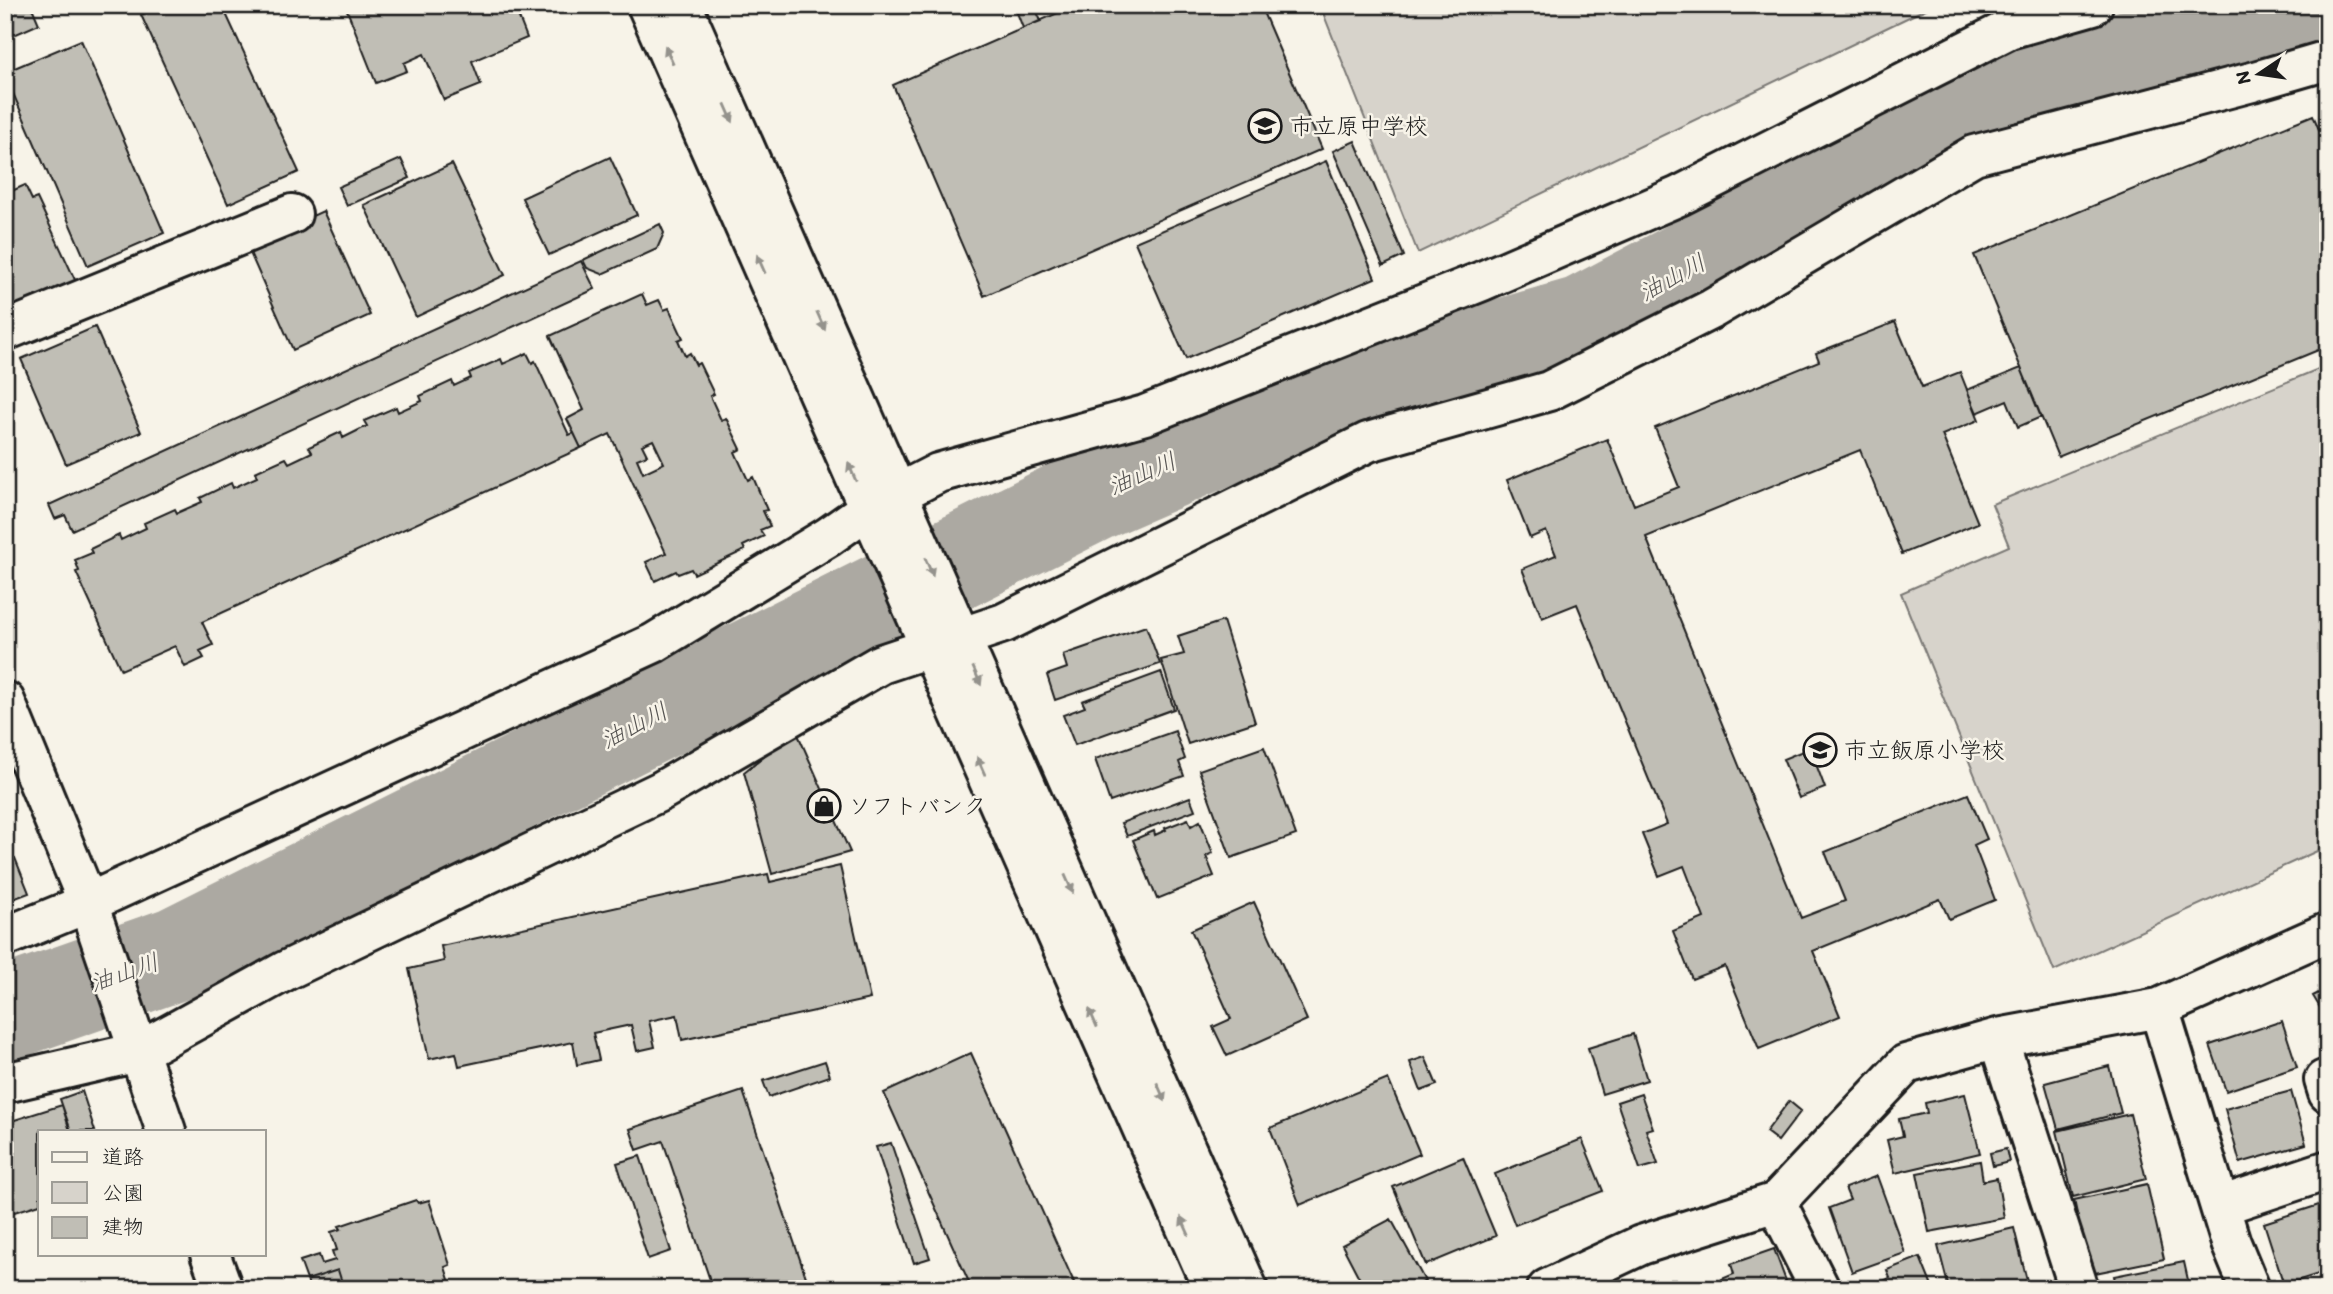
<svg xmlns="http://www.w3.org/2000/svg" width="2333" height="1294" font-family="Itim,'Klee One',sans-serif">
  <rect width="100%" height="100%" fill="#f7f3e8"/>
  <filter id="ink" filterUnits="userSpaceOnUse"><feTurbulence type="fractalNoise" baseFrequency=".0143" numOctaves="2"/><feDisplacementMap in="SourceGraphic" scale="14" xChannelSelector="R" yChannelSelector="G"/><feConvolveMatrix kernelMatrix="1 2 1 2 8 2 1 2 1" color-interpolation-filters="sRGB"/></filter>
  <g filter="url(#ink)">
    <path fill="#d7d3cb" stroke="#7a7874" stroke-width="2" d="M1320,5H1934L1418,253Z
      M2328,365V846L2054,971L1901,593L2009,546L1992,504Z"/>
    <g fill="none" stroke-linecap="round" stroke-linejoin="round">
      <path stroke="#aca9a2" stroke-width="94" d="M5,1014L178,953L1094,494L1303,403L1583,323L2031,86L2305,5"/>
    </g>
    <path fill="#c0beb5" stroke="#1c1c1c" stroke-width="2" fill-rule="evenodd" d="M5,5H31L39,24L5,39Z
      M162,5H222L299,172L228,204L141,15Z
      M345,5H514L527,38L472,61L481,85L444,100L424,54L404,63L407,71L376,83Z
      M1014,5H1034L1041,21L1023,28Z
      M1076,5H1260L1322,149L984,296L893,85Z
      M81,40L164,233L88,266L5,75V72Z
      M2313,115L2328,151V346L2058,457L1974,255Z
      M1355,141L1404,256L1383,266L1333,151Z
      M610,157L637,215L549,255L522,198Z
      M401,159L410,178L347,206L338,187Z
      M1326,161L1375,278L1186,359L1135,242Z
      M452,164L505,275L416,317L364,205Z
      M25,185L32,200L37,198L77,284L15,313L5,292V194Z
      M323,211L370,315L293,350L247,246Z
      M660,224L664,233L657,249L602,274L587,268L583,260Z
      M581,261L595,289L72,530L65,515L55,519L49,505Z
      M642,294L647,305L659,300L664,310L669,308L683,338L678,340L685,356L690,353L696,365L699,363L714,394L710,396L721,420L726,418L741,449L735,452L748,480L753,477L767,510L763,511L770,526L760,530L764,536L743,546L745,550L694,574L691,569L678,574L676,571L655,581L646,562L666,553L610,434L581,448L567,419L584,410L550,336ZM653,440L664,463L643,473L637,459L647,455L642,445Z
      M1895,322L1922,387L1960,372L1979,420L1942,435L1978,523L1902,554L1860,450L1646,537L1801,918L1845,901L1825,852L1968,794L1987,839L1974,845L1995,900L1949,919L1940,899L1813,951L1840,1016L1759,1049L1725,966L1692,979L1673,931L1704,918L1684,866L1659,876L1642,834L1667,824L1577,604L1542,618L1522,569L1556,555L1546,531L1530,538L1507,480L1607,439L1634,505L1679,487L1655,428L1819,361L1816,353Z
      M95,327L141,432L66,464L21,359Z
      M527,353L532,363L535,361L569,435L574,433L581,448L202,622L213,645L200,651L204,658L185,667L175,646L121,670L76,572L79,571L75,560L92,553L90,549L119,535L121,540L146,528L144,523L175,509L177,513L202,502L200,498L231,483L233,488L257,477L255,472L286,458L289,463L312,452L309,447L341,432L343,438L367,426L364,421L396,407L398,412L422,401L420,396L452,381L454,386L471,378L469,373L501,359L503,364Z
      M2021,368L2041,417L2018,427L2007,400L1977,413L1967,390Z
      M1223,621L1255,722L1188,744L1161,660L1184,654L1178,636Z
      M1146,626L1160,664L1055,700L1047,675L1067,668L1063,655Z
      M1161,672L1174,709L1075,745L1063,715L1085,707L1082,701Z
      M796,730L850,852L772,874L744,772Z
      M1175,731L1185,759L1179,762L1184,776L1110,802L1095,759Z
      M1264,747L1296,835L1231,858L1199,770Z
      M1810,748L1825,788L1799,798L1783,759Z
      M1190,797L1195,810L1127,836L1121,823Z
      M1188,819L1191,826L1200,821L1213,853L1206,856L1214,876L1157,899L1133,840L1154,831L1155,835L1166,830L1165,828Z
      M5,847L11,859L15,858L29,893L5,902Z
      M840,866L870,999L682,1040L677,1015L649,1021L655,1047L637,1051L631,1025L593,1033L599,1060L577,1065L573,1042L459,1066L456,1053L429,1059L409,969L444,961L441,946L768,874L770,882Z
      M1254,902L1307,1020L1227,1056L1213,1027L1231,1019L1191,930Z
      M2328,988V1021L2313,996Z
      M2282,1021L2297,1067L2226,1091L2210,1045Z
      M1633,1034L1647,1080L1602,1094L1588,1048Z
      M971,1053L1077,1289H972L884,1093Z
      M1425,1057L1437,1085L1421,1091L1410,1062Z
      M825,1061L830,1076L769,1097L763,1081Z
      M2109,1066L2121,1113L2058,1129L2045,1083Z
      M1388,1079L1420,1154L1300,1205L1270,1128Z
      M82,1091L95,1131H71L60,1099Z
      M743,1091L810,1289H713L663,1141L637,1150L630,1129Z
      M2291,1091L2306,1144L2240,1163L2225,1109Z
      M1641,1094L1653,1128L1646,1130L1658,1164L1640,1169L1617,1102Z
      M1965,1094L1980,1153L1895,1173L1887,1140L1903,1136L1899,1119L1927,1113L1925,1103Z
      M1789,1101L1801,1111L1778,1141L1766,1132Z
      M62,1105L70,1131H40V1204L5,1215V1123Z
      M2130,1114L2146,1179L2073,1197L2057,1131Z
      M1582,1139L1603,1191L1515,1225L1495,1174Z
      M891,1143L930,1258L914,1263L876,1147Z
      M2006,1149L2009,1162L1993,1166L1990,1153Z
      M640,1156L671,1251L648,1259L617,1163Z
      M1463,1157L1496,1236L1426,1265L1393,1187Z
      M1980,1161L1983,1181L1997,1178L2004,1218L1929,1232L1917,1173Z
      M1877,1176L1905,1253L1852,1272L1829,1208L1850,1200L1845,1188Z
      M2147,1184L2164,1259L2090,1274L2074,1200Z
      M416,1200L418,1203L429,1200L450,1265L445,1267L452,1289H344L338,1270L307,1280L300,1261L319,1255L322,1264L335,1260L332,1251L337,1250L331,1232L341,1229L339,1226Z
      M2325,1203L2328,1211V1271L2284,1285L2264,1223Z
      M1391,1219L1425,1281L1411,1289H1365L1342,1245Z
      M2014,1228L2029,1289H1949L1938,1246Z
      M1774,1249L1789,1289H1726L1722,1279L1734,1274L1731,1264Z
      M1920,1257L1933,1289H1865L1890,1278L1887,1270Z
      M2184,1262L2190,1289H2117L2114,1276Z
      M338,1270L344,1289H310L307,1280Z"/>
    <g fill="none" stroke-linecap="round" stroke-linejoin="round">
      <defs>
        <path id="minor" d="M647,5L1213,1289
          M682,5L1248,1289
          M5,331L292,214
          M5,701L88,903L166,1131
          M5,937L88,903L654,643L828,537L868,509L938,473L1145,415L1482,281L1679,196L2009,29L2093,5
          M2159,1008L2231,1243L2250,1289
          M1998,1038L2079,1289
          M2324,1080L2328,1093
          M5,1083L138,1052L285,971L661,791L881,664L1004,623L1368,442L1549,391L1712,309L1974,155L2252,82L2328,60
          M1776,1202L1820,1289
          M2220,1206L2328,1170
          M210,1254L223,1289
          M1547,1289L1641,1245L1776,1202L1906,1064L1998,1038L2159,1008L2328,932"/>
      </defs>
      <use href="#minor" stroke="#1c1c1c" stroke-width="44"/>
      <use href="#minor" stroke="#f7f3e8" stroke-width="38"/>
    </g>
    <defs><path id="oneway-solid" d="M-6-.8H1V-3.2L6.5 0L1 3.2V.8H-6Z" transform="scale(1.75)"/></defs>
    <g fill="#94928c">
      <use href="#oneway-solid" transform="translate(669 55) rotate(-114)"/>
      <use href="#oneway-solid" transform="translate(729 113) rotate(66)"/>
      <use href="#oneway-solid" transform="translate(761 264) rotate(-114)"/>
      <use href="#oneway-solid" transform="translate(821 321) rotate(66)"/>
      <use href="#oneway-solid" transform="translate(852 472) rotate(-114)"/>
      <use href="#oneway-solid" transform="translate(929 567) rotate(67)"/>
      <use href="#oneway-solid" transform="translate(977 676) rotate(66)"/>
      <use href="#oneway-solid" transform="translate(981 766) rotate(-114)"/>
      <use href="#oneway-solid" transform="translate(1069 884) rotate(66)"/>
      <use href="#oneway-solid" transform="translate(1093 1018) rotate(-114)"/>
      <use href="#oneway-solid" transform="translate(1161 1092) rotate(66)"/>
      <use href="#oneway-solid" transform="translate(1185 1226) rotate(-114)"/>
    </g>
  </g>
  <defs>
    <symbol id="school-ring" viewBox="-11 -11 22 22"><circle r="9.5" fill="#f7f3e8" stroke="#1c1c1c" stroke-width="1.5"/><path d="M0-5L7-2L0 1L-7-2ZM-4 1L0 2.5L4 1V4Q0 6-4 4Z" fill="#1c1c1c"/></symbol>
    <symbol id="shop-ring" viewBox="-11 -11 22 22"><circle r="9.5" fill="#f7f3e8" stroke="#1c1c1c" stroke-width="1.5"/><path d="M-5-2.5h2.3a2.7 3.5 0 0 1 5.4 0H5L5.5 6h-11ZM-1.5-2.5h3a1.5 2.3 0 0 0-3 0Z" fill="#1c1c1c"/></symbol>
  </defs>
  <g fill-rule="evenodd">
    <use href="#school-ring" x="1246" y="107" width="38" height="38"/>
    <use href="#school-ring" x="1801" y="731" width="38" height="38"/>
    <use href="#shop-ring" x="805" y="787" width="38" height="38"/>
  </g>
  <g text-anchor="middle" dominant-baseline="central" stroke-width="5" stroke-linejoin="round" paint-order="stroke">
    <g font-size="23" fill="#1c1c1c" stroke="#f7f3e8" text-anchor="start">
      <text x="1290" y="126">市立原中学校</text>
      <text x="1844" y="750">市立飯原小学校</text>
      <text x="848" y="806">ソフトバンク</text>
    </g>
    <g font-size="24" font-style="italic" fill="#565452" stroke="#f7f3e8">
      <text transform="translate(1672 277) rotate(-28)">油山川</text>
      <text transform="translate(1142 473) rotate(-23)">油山川</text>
      <text transform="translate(634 725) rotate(-27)">油山川</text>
      <text transform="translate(124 972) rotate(-19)">油山川</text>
    </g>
  </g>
  <rect width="2333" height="1294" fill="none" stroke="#f7f3e8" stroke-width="28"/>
  <rect x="14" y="14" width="2305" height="1266" fill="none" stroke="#1c1c1c" stroke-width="2.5" filter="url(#ink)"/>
  <rect x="38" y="1130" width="228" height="126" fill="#f7f3e8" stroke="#9f9d96" stroke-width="2"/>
  <rect x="52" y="1152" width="35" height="10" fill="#f7f3e8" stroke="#9f9d96" stroke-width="2"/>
  <text x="102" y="1164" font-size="21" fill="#1c1c1c">道路</text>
  <rect x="52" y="1182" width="35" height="21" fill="#d7d3cb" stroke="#9f9d96" stroke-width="2"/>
  <text x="102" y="1200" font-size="21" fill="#1c1c1c">公園</text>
  <rect x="52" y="1217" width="35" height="21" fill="#c0beb5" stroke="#9f9d96" stroke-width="2"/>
  <text x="102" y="1234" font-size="21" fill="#1c1c1c">建物</text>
  <g transform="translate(2259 74) rotate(257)" stroke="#f7f3e8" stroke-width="5" paint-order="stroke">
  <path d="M0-5L12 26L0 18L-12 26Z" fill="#1c1c1c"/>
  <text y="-10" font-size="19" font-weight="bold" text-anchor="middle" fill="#1c1c1c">N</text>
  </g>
</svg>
